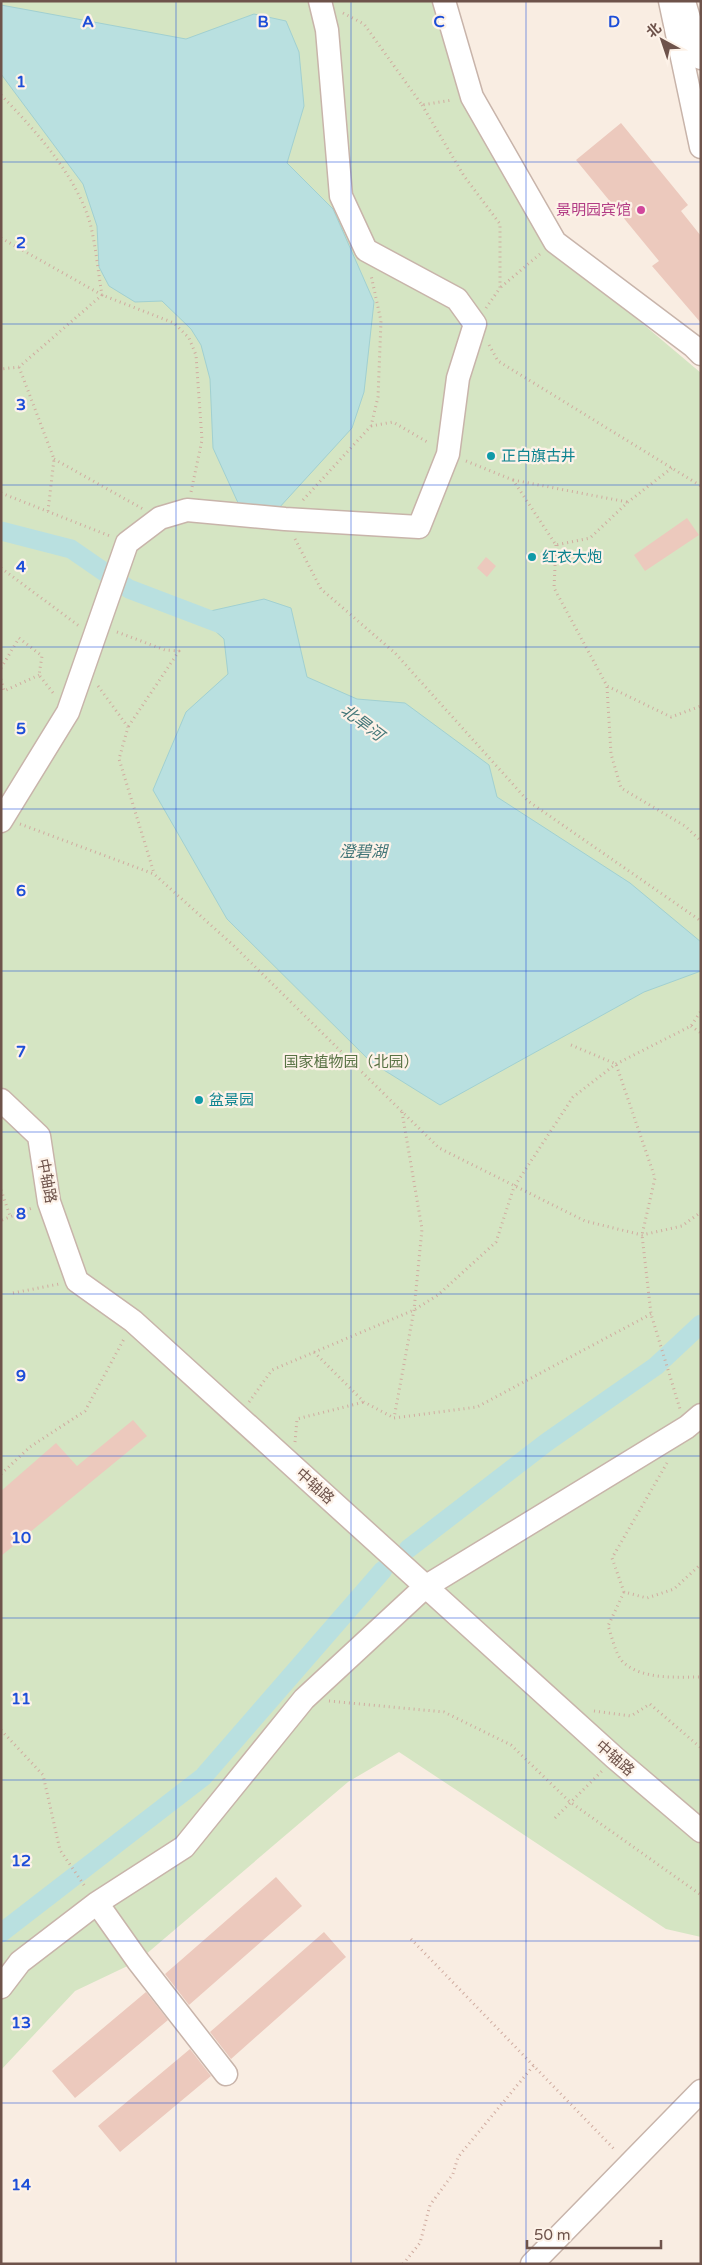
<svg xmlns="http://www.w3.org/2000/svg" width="702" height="2265" font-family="'Varela Round','Noto Sans SC',sans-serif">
  <rect width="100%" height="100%" fill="#f9ede2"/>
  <path fill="#d5e5c3" d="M1,1H435L547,243L701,373V1937L666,1929L399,1752L348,1782L138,1961L75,1991L1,2070Z"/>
  <path fill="#b9e0e0" stroke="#a1d0d1" d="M1,5L186,39L254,14L286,21L299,52L304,106L287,163L333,209L374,302L364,392L352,428L278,509L239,505L213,448L210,379L201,345L191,329L162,301L135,302L109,286L99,267L97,226L83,184L1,74Z
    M264,599L291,608L307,677L357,699L405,703L489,765L497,797L630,883L701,942V971L644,992L440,1105L371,1062L227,919L153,790L186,712L228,674L224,639L197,614Z"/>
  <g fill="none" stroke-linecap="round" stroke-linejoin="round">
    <path stroke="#b9e0e0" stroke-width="19" d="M1,531L71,549L129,589L221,624
      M408,1549L547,1442L656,1366L701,1324
      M1,1933L203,1777L383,1570"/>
  </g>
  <path fill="#ecc9bd" d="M621,123L688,205L681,211L701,236V323L652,266L659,261L576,160Z
    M687,518L699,535L645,571L634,555Z
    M486,557L496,566L487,577L477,568Z
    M133,1420L147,1436L1,1556V1491L56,1443L77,1466Z
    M276,1877L302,1906L189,2005L165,1974Z
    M324,1932L346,1957L231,2059L210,2032Z
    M146,1992L168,2020L75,2098L52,2071Z
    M190,2049L211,2076L120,2152L98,2126Z"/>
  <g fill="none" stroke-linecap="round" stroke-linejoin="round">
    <defs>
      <path id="minor" d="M444,1L472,97L555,242L693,346L701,354
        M670,1L701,147
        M685,5L701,58
        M1,821L68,712L127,543L160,518L187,510L285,519L419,527L448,454L458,378L475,324L457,299L366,250L341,196L327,30L320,1
        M1,1100L39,1136L49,1202L77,1281L133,1321L615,1758L701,1831
        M97,1903L138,1961L226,2074
        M1,1987L20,1962L97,1903L184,1847L304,1699L425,1587L687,1427L701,1415
        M532,2264L701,2091"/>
    </defs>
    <use href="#minor" stroke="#c8b4aa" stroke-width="25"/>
    <path stroke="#d0aca0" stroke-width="3" stroke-dasharray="1 4" stroke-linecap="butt" d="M343,13L364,24L422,105L452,100
      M1,95C35,130 76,175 90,223C96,246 98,272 102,295L19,367L1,369
      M422,105L464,176L500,224V288L486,308
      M1,238L102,295L174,323L189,338L196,355L202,440L191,492
      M501,287L540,254
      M489,345L498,361L701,486
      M19,367L54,459L48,511
      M371,426L393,422L429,443
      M54,459L143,509
      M466,461L513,480L556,545L590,538L628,502L673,467
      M513,480L627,502
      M1,493L110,536
      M303,500L371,426L378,397L381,321L371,275
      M295,539L321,589L395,653L528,801L701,921
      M556,545L554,588L607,686L671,717L701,706
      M1,568L79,626
      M117,632L165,650L179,651L128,727
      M1,668L19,638L42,656L39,675L54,694
      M1,679L4,691L39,675
      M98,686L128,727L119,759L154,873
      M607,687L611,754L621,788L685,826L701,841
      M20,824L154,874L234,946L439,1148L585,1221L642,1235L682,1226L701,1212
      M691,1026L701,1033
      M571,1045L616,1064L655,1178L642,1235L651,1314L680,1409
      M402,1112L422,1229L414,1310L394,1418L477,1407L651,1314
      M1,1190L10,1216
      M2,1220L32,1208
      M13,1293L59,1284
      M314,1352L364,1402L394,1418
      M249,1402L272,1370L414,1310L438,1295L496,1242L514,1187L573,1097L616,1064L691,1026L701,1011
      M295,1442L297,1419L364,1402
      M667,1463L612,1558L624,1592L647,1598L674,1589L701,1564
      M1,1474L30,1447L85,1411L125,1337
      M624,1592L608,1626C612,1636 615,1654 623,1662C642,1680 676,1677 701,1677
      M329,1701L444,1712L511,1745L570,1802L701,1895
      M594,1711L631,1716L650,1704L701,1748
      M1,1730L43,1775L60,1850L86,1888
      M555,1818L602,1771
      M411,1939L616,2151
      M403,2264L420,2243L430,2205L453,2174L458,2157L534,2065"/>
    <use href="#minor" stroke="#fff" stroke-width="22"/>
  </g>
  <path fill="none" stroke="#1d4ed8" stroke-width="1" stroke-opacity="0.55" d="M176,1V2264M351,1V2264M526,1V2264M1,162H701M1,324H701M1,485H701M1,647H701M1,809H701M1,971H701M1,1132H701M1,1294H701M1,1456H701M1,1618H701M1,1780H701M1,1941H701M1,2103H701"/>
  <circle fill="#d1479c" stroke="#fdf2e8" stroke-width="2" cx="641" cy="210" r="5"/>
  <g fill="#0f9aa8" stroke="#fdf2e8" stroke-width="2">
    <circle cx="491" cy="456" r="5"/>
    <circle cx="532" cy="557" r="5"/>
    <circle cx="199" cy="1100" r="5"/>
  </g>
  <g text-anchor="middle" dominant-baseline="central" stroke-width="4.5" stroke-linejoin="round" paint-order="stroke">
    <g font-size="15" fill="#b23c85" stroke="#fdf2e8" text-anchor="end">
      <text x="631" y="210">景明园宾馆</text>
    </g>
    <g font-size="15" fill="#0d838f" stroke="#fdf2e8" text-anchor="start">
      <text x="501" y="456">正白旗古井</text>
      <text x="542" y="557">红衣大炮</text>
      <text x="209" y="1100">盆景园</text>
    </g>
    <g font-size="15" fill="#597345" stroke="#fdf2e8">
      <text x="351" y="1062">国家植物园（北园）</text>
    </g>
    <g font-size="15" fill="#6e534b" stroke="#fdf2e8">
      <text transform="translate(47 1181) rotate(79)">中轴路</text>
      <text transform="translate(315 1486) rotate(42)">中轴路</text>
      <text transform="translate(615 1758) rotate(41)">中轴路</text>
    </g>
    <g font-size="16" font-style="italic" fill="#447779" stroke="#fdf2e8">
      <text transform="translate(362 723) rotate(37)">北旱河</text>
      <text x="363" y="852">澄碧湖</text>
    </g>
  </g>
  <g font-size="16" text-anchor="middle" font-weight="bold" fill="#1d4ed8" stroke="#fdf2e8" stroke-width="4.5" stroke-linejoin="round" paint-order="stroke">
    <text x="88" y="27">A</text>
    <text x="263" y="27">B</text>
    <text x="439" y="27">C</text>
    <text x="614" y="27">D</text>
    <text x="21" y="87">1</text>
    <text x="21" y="248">2</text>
    <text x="21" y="410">3</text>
    <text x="21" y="572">4</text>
    <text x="21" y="734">5</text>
    <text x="21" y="896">6</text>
    <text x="21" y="1057">7</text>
    <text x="21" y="1219">8</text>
    <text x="21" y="1381">9</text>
    <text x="21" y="1543">10</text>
    <text x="21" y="1704">11</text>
    <text x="21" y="1866">12</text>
    <text x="21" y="2028">13</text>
    <text x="21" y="2190">14</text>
  </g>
  <rect width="702" height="2265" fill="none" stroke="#6e534b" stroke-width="5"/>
  <g transform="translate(662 40) rotate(320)" stroke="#fdf2e8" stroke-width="4" paint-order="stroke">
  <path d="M0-4L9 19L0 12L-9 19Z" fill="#6e534b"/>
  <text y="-8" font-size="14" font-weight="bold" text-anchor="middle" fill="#6e534b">北</text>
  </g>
  <path d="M527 2240v8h134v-8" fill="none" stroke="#6e534b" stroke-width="2.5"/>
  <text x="534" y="2240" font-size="15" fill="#6e534b" stroke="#fdf2e8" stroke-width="4" paint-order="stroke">50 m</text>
</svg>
